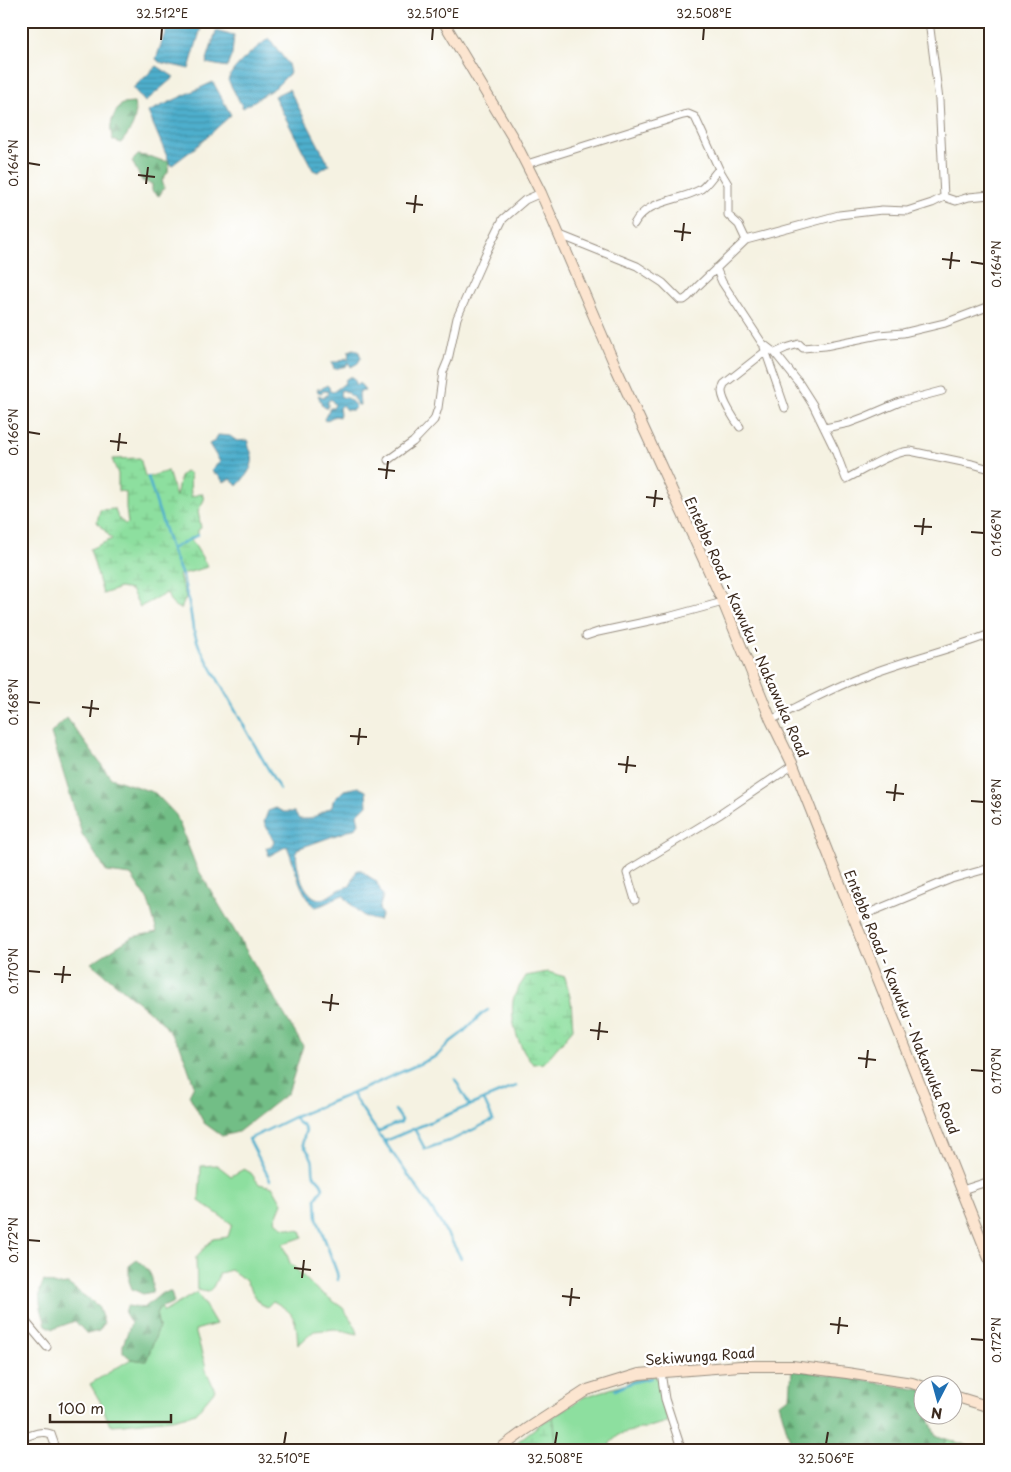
<svg xmlns="http://www.w3.org/2000/svg" width="1011" height="1472" font-family="'Playpen Sans',sans-serif">
  <defs>
    <pattern id="forest-firs" width="22" height="20" patternUnits="userSpaceOnUse" patternTransform="scale(1.25)"><rect width="22" height="20" fill="#72be86"/><path d="M5 1l3.5 6h-7zM16 11l3.5 6h-7z" fill="#5f9b6d"/></pattern>
    <pattern id="wetland-marsh" width="20" height="14" patternUnits="userSpaceOnUse" patternTransform="scale(1.25)"><rect width="20" height="14" fill="#8ddf9f"/><path d="M1 5h8M5 5V1M11 12h8M15 12V8" fill="none" stroke="#7bc088"/></pattern>
    <pattern id="water-rules" width="6" height="5" patternUnits="userSpaceOnUse" patternTransform="scale(1.25)"><rect width="6" height="5" fill="#4eafcd"/><path d="M0 2.5h6" fill="none" stroke="#428fa6"/></pattern>
  </defs>
  <rect width="100%" height="100%" fill="#fff"/>
  <filter id="ink" filterUnits="userSpaceOnUse"><feTurbulence type="fractalNoise" baseFrequency=".02" numOctaves="2"/><feDisplacementMap in="SourceGraphic" scale="10" xChannelSelector="R" yChannelSelector="G"/><feConvolveMatrix kernelMatrix="1 2 1 2 8 2 1 2 1" color-interpolation-filters="sRGB"/></filter>
  <filter id="wash" filterUnits="userSpaceOnUse"><feTurbulence type="fractalNoise" baseFrequency=".0096" numOctaves="4" result="noise"/><feDisplacementMap in="SourceGraphic" scale="20" xChannelSelector="R" yChannelSelector="G"/><feGaussianBlur stdDeviation="1.12" result="paint"/><feColorMatrix in="noise" values="0 0 0 0 0 0 0 0 0 0 0 0 0 0 0 0 0 1.4 0 .05"/><feComposite in="paint" operator="in"/></filter>
  <g filter="url(#wash)">
    <rect width="100%" height="100%" fill="#f5f2e2"/>
    <path fill="#8ddf9f" stroke="#64845e" d="M217,1165L231,1176L244,1169L251,1173L259,1184L273,1187L282,1203L275,1220L283,1227L301,1231L303,1237L283,1244L290,1263L315,1288L343,1308L356,1327L358,1334L335,1329L314,1331L298,1345C296,1320 297,1314 273,1301L267,1307L260,1304L245,1280L231,1270L220,1273L213,1287L208,1292L197,1290L196,1257L213,1239L228,1237L232,1224L199,1201L201,1166Z
      M197,1292L216,1324L195,1330L206,1367L205,1368L215,1390L196,1413L172,1419L113,1425L109,1423L101,1403L90,1384L131,1359L146,1361L159,1327L156,1314L159,1308L161,1307L164,1312Z
      M659,1375L660,1395L668,1422L620,1434L610,1443L608,1451H559L556,1441L553,1417L584,1397L626,1384L632,1380Z
      M946,1439L985,1451H941Z"/>
    <path fill="url(#forest-firs)" stroke="#567452" d="M134,103C138,121 131,130 121,143L113,140C108,126 112,115 122,104Z
      M138,155L152,157L163,161H169L168,172L162,180L164,188L159,196L152,191V184L142,181L132,161Z
      M67,718L111,778L155,793L176,815L196,866L303,1046L288,1093L238,1132L222,1136L204,1123L189,1095L194,1085L181,1048L163,1023L91,963L132,937L157,932L148,900L131,875L107,872L82,834L51,733Z
      M137,1260C149,1269 155,1277 152,1292L143,1294L132,1289L129,1281V1266Z
      M44,1281L56,1285L68,1284L98,1306L104,1323L99,1331L87,1334L75,1321L53,1329L46,1325C42,1311 35,1295 44,1281Z
      M171,1292L174,1303L159,1308L156,1313L159,1327L146,1361L131,1359L123,1352V1345L131,1323L125,1313L127,1306L144,1308L162,1293Z
      M792,1369L923,1390L924,1414L928,1415L935,1435L946,1439L941,1451H793L779,1403L790,1397Z"/>
    <path fill="url(#wetland-marsh)" stroke="#64845e" d="M140,458L145,476L148,477L168,471L176,497L180,476L186,471L190,474L191,497L202,493L204,500L198,511L201,528L198,530V535L191,539L208,567L179,575L186,597L181,609C172,606 170,602 167,593L140,607L131,590L120,588L103,594L90,549L112,539L97,522L100,510L115,509L118,518L125,524L128,523L126,509V492L118,491V474L112,459Z
      M548,972L565,977L571,1001L573,1029L544,1063L533,1064C519,1050 510,1021 513,1001C514,993 522,983 526,976Z
      M553,1417L556,1441L559,1451H506L540,1424Z"/>
    <path fill="url(#water-rules)" stroke="#446c76" d="M169,21H203L189,69L159,62L156,59Z
      M216,31L234,36L232,54L227,67L206,63Z
      M269,38L288,64L290,73L276,87L243,108L228,80C233,65 257,48 269,38Z
      M157,66L174,77L145,102L133,88Z
      M213,82L231,115L196,147L171,166L148,112Z
      M289,89L329,165L318,172L313,170L274,96Z
      M354,349L359,352L361,358L358,363L351,367L348,362L347,366L334,369L332,362H338L346,358L348,360L349,351Z
      M350,377H353L357,385L360,383L365,391L359,392L360,405H358C353,399 350,391 341,390L340,395L342,397C349,398 352,401 356,407L353,410H346L342,405L339,408L340,414L339,417L335,416L325,421L324,419L330,408H333L335,405L331,399L328,401V406L326,409L322,405L318,395L324,397L327,395L328,392L324,391L321,393L318,392L317,389H321L327,385L329,387L330,391L333,392L344,384L346,379Z
      M218,435L230,436L237,441L248,440L249,442L248,446C258,462 249,473 237,486L231,479L223,482L220,477L212,472V469L220,462L209,444L215,441Z
      M358,787L366,791L367,805L357,815L359,823L356,828L297,849C294,862 303,899 321,899C327,899 333,892 339,890C342,888 346,887 350,886L357,870H362L365,874L376,881L383,896L379,909L382,915L379,920C364,921 352,906 343,895C334,898 324,906 315,907C298,890 296,868 287,846L269,856L266,848L271,847L274,842L264,822L268,811L276,808L283,812H294L299,819H310L332,807L333,801L344,790Z"/>
    <g fill="none" stroke-linecap="round" stroke-linejoin="round">
      <path stroke="#4eafcd" stroke-width="2.5" d="M148,477L171,549L183,578L190,608L193,629L199,646L280,790
        M171,549L198,535
        M455,1079L470,1106
        M352,1094C387,1149 430,1200 461,1258
        M295,1117L298,1123L303,1125L306,1130C299,1150 306,1143 312,1159C314,1164 312,1170 314,1175C317,1180 322,1181 323,1188L316,1199L317,1218L337,1273L338,1280
        M415,1130L425,1149L452,1140L493,1120L484,1100
        M378,1132L392,1125L400,1123L402,1120L395,1110
        M385,1141L516,1086
        M270,1180L249,1139L292,1118L363,1089L437,1056L449,1043L461,1034L483,1013L488,1010
        M615,1390L633,1382L651,1378"/>
    </g>
  </g>
  <g filter="url(#ink)">
    <g fill="none" stroke-linecap="round" stroke-linejoin="round">
      <defs>
        <path id="street" d="M929,21L939,100L944,197
          M527,164L683,115L688,114L695,117L719,169L728,184V215L739,225L746,240
          M634,224C647,199 679,202 701,189C708,184 713,175 719,169
          M560,235L637,266L663,283L680,300H684L688,297L698,286L746,240L839,215L882,210L907,211L932,203L944,197L956,201L969,197L990,195
          M716,268L722,282L762,343L775,353L799,383L813,405L835,450L846,479C864,470 891,452 910,451L972,464L990,469
          M764,347L785,408
          M775,353L786,348L799,344L803,348L825,346L879,335L903,333L945,323L990,306
          M740,427C734,419 723,402 722,392C722,389 723,387 724,384L766,351
          M825,428L849,423L865,417L900,402L942,391
          M388,460L413,442L434,420L438,408L443,372L448,360L457,318L485,255L503,219L525,200L541,193
          M586,636L598,632L668,617L723,602
          M771,720C803,704 835,686 869,674C908,659 950,650 990,634
          M635,900L627,873L630,869L719,815L793,765
          M854,919L951,879L990,868
          M962,1190L990,1181
          M21,1316L47,1347
          M661,1372L665,1399L682,1451
          M21,1439C31,1435 41,1430 51,1434L57,1451"/>
        <path id="secondary" d="M443,21L513,138L541,193L617,370L723,602L771,720L793,765L990,1261
          M954,1396L990,1407
          M497,1451L527,1429L587,1390L639,1374L740,1366H792L847,1373L912,1383L924,1387"/>
      </defs>
      <use href="#street" stroke="#988e80" stroke-width="9"/>
      <use href="#secondary" stroke="#988e80" stroke-width="12"/>
      <use href="#street" stroke="#fff" stroke-width="7"/>
      <use href="#secondary" stroke="#fce5d0" stroke-width="10"/>
    </g>
  </g>
  <path fill="none" stroke="#3b2a1e" stroke-width="2" d="M161,40L162,28M432,40L433,28M703,40L704,28M28,163L40,165M138,175L155,177M146,184L148,167M406,203L423,205M414,213L416,195M674,231L691,233M682,241L684,223M942,259L960,261M971,262L984,264M950,269L952,252M28,432L40,434M110,441L127,443M118,451L120,433M378,469L395,471M386,479L388,461M646,497L663,499M654,507L656,490M914,526L932,527M971,532L984,533M922,535L924,518M28,702L40,703M82,707L99,709M90,717L92,700M350,736L367,737M358,745L360,728M618,764L636,766M626,773L628,756M886,792L904,794M894,801L896,784M971,801L984,802M28,971L40,972M54,974L71,975M62,983L64,966M322,1002L339,1004M330,1011L332,994M590,1030L608,1032M598,1040L600,1022M858,1058L876,1060M866,1068L868,1050M971,1070L984,1071M28,1240L40,1241M294,1268L311,1270M302,1278L304,1260M562,1296L580,1298M570,1306L572,1288M830,1324L848,1326M838,1334L840,1317M971,1339L984,1340M284,1444L286,1432M555,1444L557,1432M826,1444L828,1432"/>
  <g text-anchor="middle" dominant-baseline="central" stroke-width="5" stroke-linejoin="round" paint-order="stroke">
    <g font-size="14" fill="#3b2a1e" stroke="#fff">
      <text transform="translate(747 627) rotate(66)">Entebbe Road - Kawuku - Nakawuka Road</text>
      <text transform="translate(902 1002) rotate(68)">Entebbe Road - Kawuku - Nakawuka Road</text>
      <text transform="translate(700 1356) rotate(-4)">Sekiwunga Road</text>
    </g>
  </g>
  <rect width="1011" height="1472" fill="none" stroke="#fff" stroke-width="55"/>
  <g transform="translate(938 1400) rotate(186)"><circle r="24" fill="#ffffff" stroke="#b1aaa5"/>
  <path d="M0-4L9 19L0 12L-9 19Z" fill="#1f6fb2"/>
  <text y="-8" font-size="14" font-weight="bold" text-anchor="middle" fill="#3b2a1e">N</text>
  </g>
  <path d="M50 1414v8h121v-8" fill="none" stroke="#3b2a1e" stroke-width="2.5"/>
  <text x="58" y="1414" font-size="15" fill="#3b2a1e" stroke="#ffffff" stroke-width="4" paint-order="stroke">100 m</text>
  <rect x="28" y="28" width="956" height="1416" fill="none" stroke="#3b2a1e" stroke-width="2"/>
  <g font-size="12" text-anchor="middle" fill="#3b2a1e">
    <text x="162" y="18">32.512°E</text>
    <text x="433" y="18">32.510°E</text>
    <text x="704" y="18">32.508°E</text>
    <text transform="translate(14 163) rotate(-90)" y="4">0.164°N</text>
    <text transform="translate(997 264) rotate(-90)" y="4">0.164°N</text>
    <text transform="translate(14 432) rotate(-90)" y="4">0.166°N</text>
    <text transform="translate(997 533) rotate(-90)" y="4">0.166°N</text>
    <text transform="translate(14 702) rotate(-90)" y="4">0.168°N</text>
    <text transform="translate(997 802) rotate(-90)" y="4">0.168°N</text>
    <text transform="translate(14 971) rotate(-90)" y="4">0.170°N</text>
    <text transform="translate(997 1071) rotate(-90)" y="4">0.170°N</text>
    <text transform="translate(14 1240) rotate(-90)" y="4">0.172°N</text>
    <text transform="translate(997 1340) rotate(-90)" y="4">0.172°N</text>
    <text x="284" y="1463">32.510°E</text>
    <text x="555" y="1463">32.508°E</text>
    <text x="826" y="1463">32.506°E</text>
  </g>
</svg>
